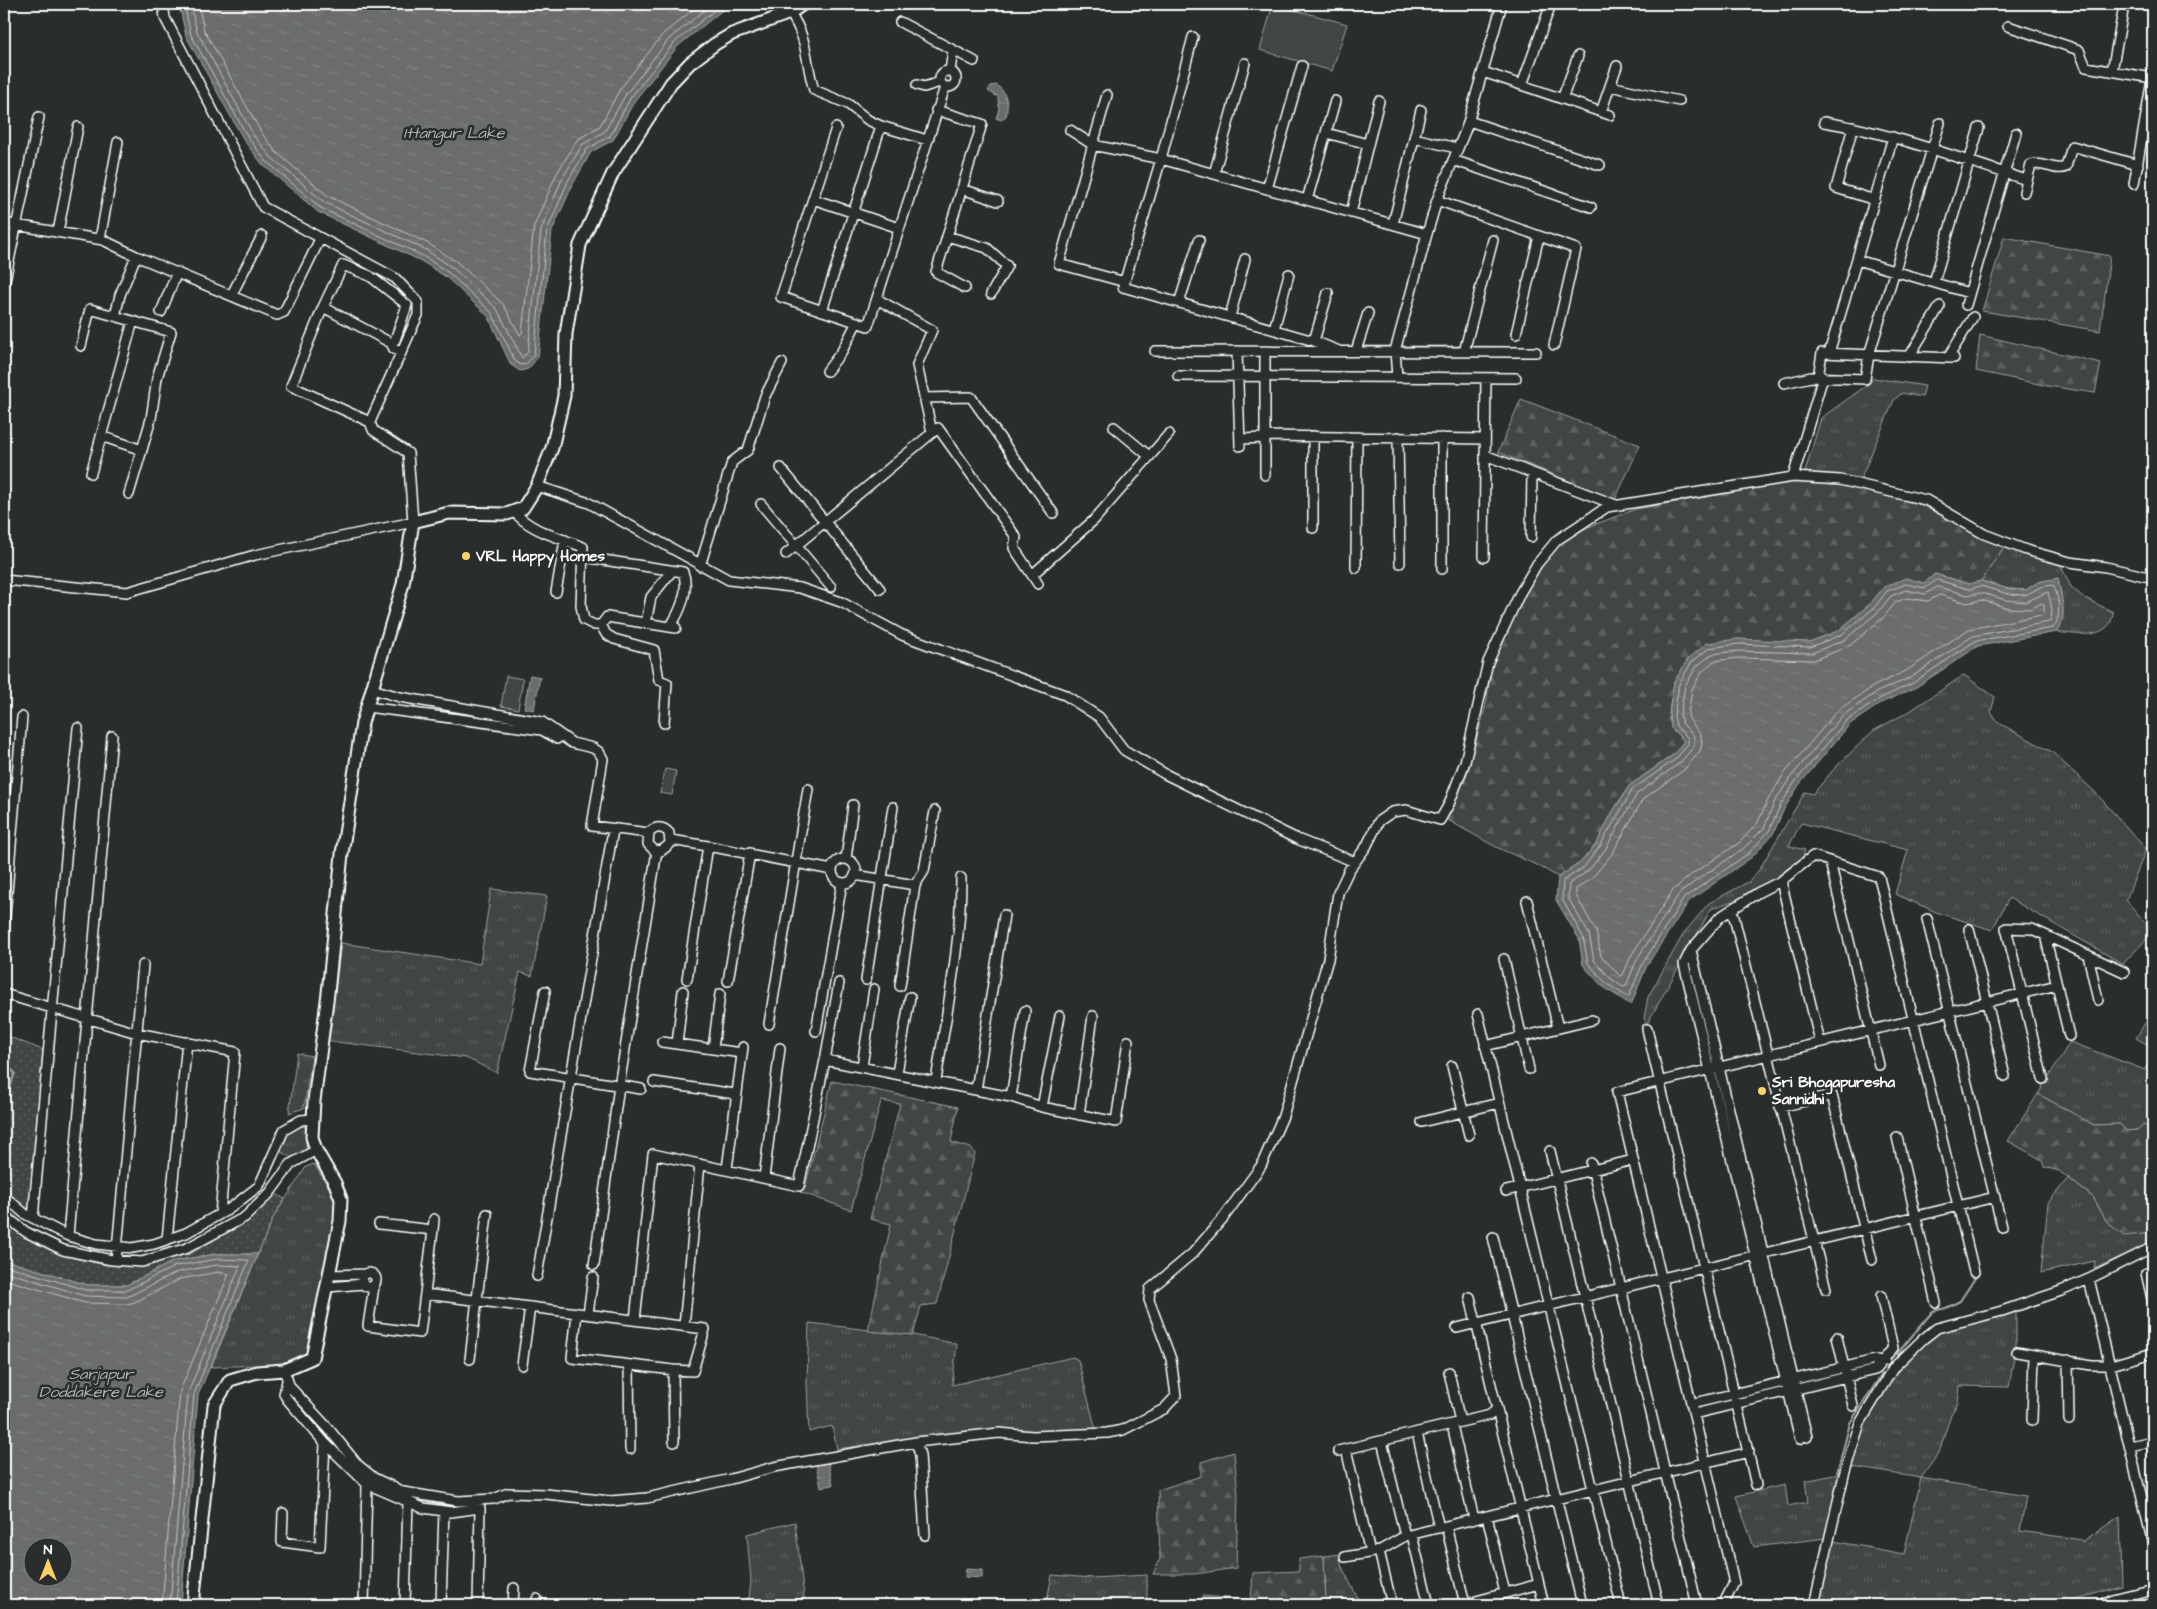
<svg xmlns="http://www.w3.org/2000/svg" width="2157" height="1609" font-family="'Architects Daughter',sans-serif">
  <defs>
    <pattern id="grass-tufts" width="24" height="20" patternUnits="userSpaceOnUse" patternTransform="scale(1.25)"><rect width="24" height="20" fill="#414445"/><path d="M3 7l-1-3M5 7V3M7 7l1-3M15 17l-1-3M17 17v-4M19 17l1-3" fill="none" stroke="#5e6061"/></pattern>
    <pattern id="forest-firs" width="22" height="20" patternUnits="userSpaceOnUse" patternTransform="scale(1.25)"><rect width="22" height="20" fill="#414445"/><path d="M5 1l3.5 6h-7zM16 11l3.5 6h-7z" fill="#5e6061"/></pattern>
    <pattern id="garden-dots" width="8" height="8" patternUnits="userSpaceOnUse" patternTransform="scale(1.25)"><rect width="8" height="8" fill="#414445"/><path d="M2 2h.1M6 6h.1" fill="none" stroke="#5e6061" stroke-width="1.8" stroke-linecap="round"/></pattern>
    <pattern id="water-ripples" width="26" height="14" patternUnits="userSpaceOnUse" patternTransform="scale(1.25)"><rect width="26" height="14" fill="#6a6c6d"/><path d="M2 4q2-2 4 0t4 0M15 11q2-2 4 0t4 0" fill="none" stroke="#808283"/></pattern>
  </defs>
  <rect width="100%" height="100%" fill="#2a2d2e"/>
  <filter id="ink" filterUnits="userSpaceOnUse"><feTurbulence type="fractalNoise" baseFrequency=".02" numOctaves="2"/><feDisplacementMap in="SourceGraphic" scale="10" xChannelSelector="R" yChannelSelector="G"/><feConvolveMatrix kernelMatrix="1 2 1 2 8 2 1 2 1" color-interpolation-filters="sRGB"/></filter>
  <g filter="url(#ink)">
    <path fill="url(#grass-tufts)" stroke="#a0a2a2" d="M1873,378L1925,386L1922,397L1902,393L1894,400L1861,478L1805,472L1821,418L1870,383Z
      M2004,547L2059,562L2071,587L2083,597L2113,612C2112,640 2077,635 2057,632C2068,616 2061,597 2058,579L2038,582L2026,590L2009,589L1981,581Z
      M1964,675L1995,697L1991,712L1997,722L2052,752L2095,792L2146,849L2126,900L2153,932L2123,964L2009,898L1992,930L1936,912L1895,894L1908,850L1801,823L1789,846L1805,850L1801,862L1781,876L1748,892V895L1711,909L1647,1024L1644,1018L1648,997L1684,933L1709,903L1750,881L1759,870L1805,792L1813,794L1834,769L1873,731L1910,711Z
      M491,889L547,896L532,976L520,972L497,1073L466,1058L329,1041L341,943L480,964Z
      M2153,1010V1048L2136,1038Z
      M2070,1042L2145,1070L2153,1052V1130L2143,1125L2137,1130L2126,1131L2120,1124L2094,1125L2038,1094Z
      M297,1053L312,1056L304,1108L289,1113Z
      M298,1126L306,1127V1153L293,1158L281,1152L285,1133Z
      M314,1164L333,1194L336,1208L309,1352L281,1364L211,1367L273,1218L306,1167Z
      M2068,1178L2093,1197L2107,1222L2143,1234L2153,1230V1242L2094,1269L2095,1261L2041,1273L2048,1203Z
      M2016,1310V1345L2009,1387L1960,1386L1958,1403L1951,1414L1939,1453L1921,1478L2026,1496L2020,1531L2082,1540V1542L2120,1516L2122,1586L2054,1605H1819L1833,1541L1904,1554L1921,1478L1852,1467C1854,1453 1856,1440 1862,1426C1873,1399 1914,1341 1942,1330C1965,1321 1992,1317 2016,1310Z
      M809,1323L913,1335L957,1344L952,1385L1073,1357L1078,1360L1096,1430L909,1439L837,1449L832,1426L809,1432L807,1382Z
      M1834,1475H1841L1826,1538L1754,1547L1736,1496L1785,1485L1788,1506L1808,1502L1805,1481Z
      M795,1522L805,1605H720L749,1598L751,1581L747,1534Z
      M1341,1554V1565L1361,1605H1326L1324,1556Z
      M1052,1575L1092,1578L1147,1575V1605H1046Z"/>
    <path fill="url(#forest-firs)" stroke="#a0a2a2" d="M2004,237L2110,256L2100,331L1982,311Z
      M1980,335L2101,363L2095,393L2048,386L1976,371Z
      M1521,399L1640,445L1615,500L1498,452Z
      M1793,482L1843,485L1921,505L2004,547L1981,581L1969,584L1935,574L1924,583L1884,587L1870,604L1838,631L1809,643L1737,639L1674,682C1670,710 1662,719 1684,741L1673,755L1629,786L1612,813L1597,843L1580,863L1558,877L1539,866L1496,847L1446,819V814L1465,780L1486,705L1492,662L1531,583L1543,563L1560,542L1588,527L1636,509Z
      M832,1081L958,1107L951,1142L971,1148L975,1153L937,1304L921,1306L913,1335L868,1331L891,1224L870,1219L900,1104L881,1101L851,1210L800,1192L805,1188Z
      M2038,1094L2094,1125L2120,1124L2126,1131L2137,1130L2143,1125L2153,1130V1230L2143,1234L2124,1236L2107,1222L2093,1197L2059,1171L2044,1167L2042,1160L2008,1141Z
      M1234,1452L1238,1494L1236,1568L1195,1574H1153L1160,1559L1158,1490L1201,1476V1462Z
      M1324,1556L1326,1605H1201L1202,1596L1251,1600L1253,1573L1299,1571V1559Z"/>
    <path fill="#414445" stroke="#a0a2a2" d="M1273,4L1347,24L1332,71L1260,50Z
      M506,676L523,679L518,709L501,706Z
      M665,769L676,771L672,795L660,793Z"/>
    <path fill="url(#garden-dots)" stroke="#a0a2a2" d="M4,780L11,781L6,838L4,845Z
      M4,1035L43,1050L29,1212L4,1188Z
      M276,1194L285,1199L273,1218L258,1254H216L174,1261L127,1285H88L4,1260V1219L31,1239L74,1258L105,1265H136L190,1254L243,1223Z"/>
    <path fill="url(#water-ripples)" stroke="#a6a7a7" fill-rule="evenodd" d="M179,4H730L678,46L635,100L613,140L591,152L573,184L552,231L538,357L528,369L520,371L511,365L488,316L446,277L421,261L318,212L263,165L245,142L186,36Z
      M996,85C1007,92 1009,104 1006,116L1001,120L996,118L999,109L998,97L988,91L991,86Z
      M1935,574L1969,584L1981,581L2009,589L2026,590L2038,582L2058,578C2061,597 2068,616 2057,632L1978,646L1915,688L1883,702L1850,724L1799,785L1784,809L1773,834L1752,857L1689,901L1647,965L1631,1005L1602,986L1583,965L1579,939L1556,900L1558,877L1580,863L1597,843L1612,813L1629,786L1673,755L1684,741L1671,728L1669,715L1674,682L1688,659L1707,643L1737,639L1809,642L1838,631L1870,604L1884,587L1906,578L1924,583Z
      M530,675L540,677L534,710L524,708Z
      M216,1254H258L198,1395L181,1605H4V1260L88,1285H127L174,1261ZM62,1546V1576H32V1546Z
      M828,1462L833,1485L821,1487L816,1464Z
      M966,1569L982,1570V1578L965,1577Z"/>
    <g fill="none" stroke-linecap="round" stroke-linejoin="round">
      <path stroke="#c3c4c5" stroke-width="1" d="M184,4L191,35L249,139L266,161L321,208L423,256L449,273L492,313L515,361L521,365L526,364L534,355L547,231L568,181L587,149L610,136L631,97L674,43L722,4
        M190,4L197,32L254,136L271,157L324,202L426,250L453,268L497,309L522,358L528,352L541,230L562,179L582,145L605,131L626,94L669,39L712,4
        M198,4L204,30L261,132L276,152L328,196L429,244L457,262L503,304L520,335L522,333L534,226L556,175L577,140L600,126L620,89L663,34L700,4
        M1937,580L1969,589L1981,586L2008,594L2026,595L2040,587L2053,585C2059,595 2062,618 2053,628L1975,641L1913,683L1881,698L1846,721L1795,782L1780,806L1769,831L1749,853L1684,898L1643,963L1629,996H1626L1606,983L1588,963L1583,937L1562,899L1563,881L1584,867L1600,846L1633,789L1676,759L1688,744V738L1676,726L1674,715L1679,684L1691,663L1709,648L1738,644L1810,647L1841,635L1874,608L1887,591L1906,584L1925,588Z
        M1938,587L1968,595L1982,593L2006,600L2025,602L2048,592L2052,609L2051,620L2049,622L1973,636L1910,678L1877,692L1842,716L1790,778L1774,803L1764,828L1744,848L1697,880L1679,894L1637,959L1626,986L1623,987L1610,978L1594,960L1589,934L1568,898L1569,884L1588,871L1605,850L1637,794L1681,762L1694,746V736L1682,723L1680,715L1685,686L1696,667L1712,654L1738,651L1812,653L1844,640L1878,612L1891,596L1906,590L1925,594Z
        M1940,595L1967,603L1982,600L2008,608L2030,609L2042,603L2044,605V613L2042,615L1969,629L1906,671L1874,686L1837,711L1784,774L1768,800L1757,824L1739,843L1692,874L1673,890L1631,956L1623,975L1620,976L1601,956L1596,931L1576,896V889L1593,877L1612,854L1643,799L1684,770L1700,751L1702,743L1701,735L1689,719L1688,714L1692,689L1702,672L1714,661L1738,658L1814,660L1849,646L1883,618L1896,602L1907,598L1927,601Z
        M4,1265L86,1290H127L176,1266L217,1259L249,1260L194,1394L176,1605
        M4,1271L85,1296L127,1297L178,1272L217,1265L240,1266L188,1393L170,1605
        M4,1279L85,1303L127,1304L135,1302L180,1279L218,1272L229,1274L180,1391L162,1605"/>
      <path stroke="#a6a7a7" stroke-width="2" d="M4,1062L15,1073L4,1105
        M1897,1354L1933,1311L1946,1308L1960,1301L1979,1272
        M1837,1473L1850,1423L1882,1374"/>
      <defs>
        <path id="minor" d="M790,13C809,40 805,61 814,90L848,104L868,120L881,126L927,140
          M900,22L974,61
          M2008,26L2079,50L2086,67L2153,78
          M1193,37L1161,159L1123,287L1314,341L1339,351
          M940 79a8 8 0 1 1 16 0a8 8 0 1 1-16 0Z
          M950,71L953,50
          M2112,71L2124,6L2123,4
          M1483,72L1610,115
          M917,85L924,87L940,82
          M1522,85L1551,4
          M1610,86L1679,101
          M1107,95L1059,264L1125,282
          M1562,99L1578,56
          M936,110L982,124L936,272L965,288
          M1601,112L1617,66
          M1469,121L1600,165
          M1824,122C1893,133 1960,159 2027,180
          M1853,127L1836,188L1875,200
          M836,128L781,297L868,326L945,87
          M1070,130L1093,145L1161,159L1427,234
          M1326,133L1368,144
          M1414,138L1452,147
          M1453,160L1591,207
          M1214,174L1245,63
          M2134,184L2153,74
          M962,189L998,201
          M1267,189L1302,66
          M2024,192L2031,165C2043,161 2055,172 2066,167L2072,146L2138,165
          M813,199L899,228
          M1307,200L1335,101
          M1437,200L1576,249L1554,345
          M1351,213L1379,101
          M4,223L103,240L136,256L277,315L284,312L320,239
          M1393,224L1421,110
          M58,232L78,127
          M947,236L987,248L1007,266L991,294
          M100,239L118,142
          M1857,260L1969,293
          M1934,282L1979,128
          M4,285L39,117
          M232,294L262,236
          M877,299L932,330L917,365L932,432
          M1179,303L1199,240
          M1966,305L2016,133
          M323,307L391,343L394,349L400,352
          M822,311L881,126
          M161,312L177,272
          M115,316L120,295L136,256
          M1230,317L1245,259
          M1274,329L1289,274
          M1516,334L1539,236
          M1314,341L1328,293
          M81,346L90,309L171,332L157,378L151,419L129,494
          M1155,351L1536,352
          M1237,351L1240,446
          M1265,351V475
          M1356,351L1368,313
          M1464,352L1493,240
          M1829,353L1893,137
          M1909,357L1940,306
          M1948,358L1973,317
          M827,371L842,351L857,322
          M1178,376L1516,378
          M1397,377L1395,351L1427,234L1437,200L1467,126L1502,4
          M1818,377L1822,353L1954,358
          M1784,383L1811,377L1865,379L1869,355L1940,123
          M924,398L971,397L1053,513
          M370,422L291,386L323,307L343,265L370,276L407,305L395,340L391,343
          M1114,427L1149,456
          M101,436L142,450
          M1265,436L1485,439
          M1398,437L1400,563
          M1442,438V569
          M1240,439L1265,438
          M1485,455L1616,505
          M781,468L880,589
          M91,473L133,321
          M1793,477L1823,377
          M537,486L589,503L729,580L800,588L841,602L902,635L1065,695L1099,717L1124,750L1165,774L1297,839L1355,862
          M761,504L831,587
          M514,511C529,531 561,538 583,547L581,606L584,620L594,625H601L607,617L676,628
          M1313,528V436
          M1531,537L1532,473
          M786,554L938,428L1016,537L1014,548L1038,584
          M583,557L683,572C690,590 680,612 670,627
          M1484,557L1486,378
          M700,566L732,462L748,450L765,396L782,363
          M1356,568L1357,437
          M1032,575L1094,520L1169,434
          M4,580L127,592L255,555L413,522L408,453L373,430L370,422L418,315V302L395,278L263,207L165,18L163,4
          M556,592L565,540
          M646,623L651,597L672,571
          M601,625L606,634L614,639L654,650L659,680L667,683L664,723
          M372,689L400,697L542,722L572,743L593,748L599,752L603,759L592,826L649,833C655,826 663,826 669,833L670,844L661,851L654,850L648,844L649,833
          M367,707L542,730L557,739
          M671,840L708,846L832,870
          M832 871a12 12 0 1 1 24 0a12 12 0 1 1-24 0Z
          M846,859L853,805
          M1830,862L1879,1065
          M855,875L915,885
          M1781,881L1820,1042
          M1527,901L1558,1028
          M1732,909L1826,1289
          M1927,919L2002,1227
          M4,927L22,717
          M1969,929L2005,1076
          M2045,935L2069,1036
          M1691,950L1807,1437
          M2088,955L2098,1000
          M1504,959L1529,1069
          M687,979L708,846
          M866,980L893,807
          M728,981L750,853
          M900,986L915,885L924,871L935,811
          M545,991L530,1071L641,1089
          M4,994L137,1033L235,1052L220,1214
          M1478,1014L1621,1605
          M769,1024L808,789
          M1647,1029L1756,1485
          M816,1031L842,883
          M662,1042L742,1053
          M677,1044L683,991
          M1485,1046L1592,1020
          M713,1049L720,994
          M825,1060L1011,1097L1042,1107L1116,1122L1128,1041
          M862,1066L874,989
          M1452,1066L1469,1135
          M897,1073L910,997
          M2043,1079L2006,928L2032,929L2124,972
          M936,1081C946,1014 961,946 961,878
          M654,1082L735,1094
          M976,1090L1004,915
          M1011,1097L1025,1011
          M1042,1107L1060,1016
          M1780,1107L1832,1095L1872,1260
          M1079,1115L1093,1016
          M1422,1122L1499,1103
          M1897,1137L1936,1303
          M1550,1151L1659,1605
          M1591,1163L1697,1605
          M727,1169L743,1047
          M764,1178L780,1048
          M1506,1191L1633,1160
          M4,1196L25,1214L68,1236L96,1244L132,1248L154,1244L186,1233L229,1209L259,1186L284,1130L301,1120L312,1119
          M4,1215L26,1232L63,1250L112,1260L142,1262L187,1248L245,1217L269,1194L291,1164L316,1150
          M33,1218L78,728
          M433,1230L434,1219
          M68,1236L112,736
          M1493,1237L1581,1600
          M167,1239L187,1042
          M116,1260L143,965
          M594,1265L619,1086L657,851
          M362 1280a7 7 0 1 1 14 0a7 7 0 1 1-14 0Z
          M2146,1273L2153,1303
          M330,1275L365,1274
          M537,1276L613,830
          M2089,1279L2153,1544
          M374,1286L368,1326L420,1333L433,1230L379,1224
          M328,1287L363,1284
          M425,1294L705,1329L693,1371L673,1370L572,1358L577,1313
          M1470,1297L1544,1605
          M588,1314L593,1277
          M635,1320L653,1154L799,1186L825,1060L839,983
          M684,1326L700,1164
          M1457,1328L1995,1197
          M1837,1337L1853,1406
          M2017,1352L2091,1365H2111L2153,1353
          M470,1359L487,1214
          M2068,1360L2069,1420
          M522,1365L530,1307
          M629,1365L630,1449
          M284,1370L290,1387L328,1428L358,1465L374,1478L403,1492L458,1501L494,1499L508,1493L546,1494L610,1501L647,1498L731,1479L774,1467L916,1442L999,1433L1033,1436L1107,1433L1123,1430L1164,1409L1176,1396L1171,1359L1149,1300L1150,1289L1193,1253L1224,1217L1261,1166L1283,1116L1328,959L1338,893L1349,870L1366,847L1379,821L1392,812L1406,810L1440,820L1449,804L1465,762L1488,662L1520,593L1537,564L1557,540L1607,507L1793,477L1840,480L1926,500L1984,534L2026,550L2070,562L2106,567L2153,578
          M673,1370L674,1442
          M1449,1372L1460,1422
          M287,1381L284,1394L287,1399L325,1443L367,1484L364,1605
          M1691,1404L1875,1360L1885,1361
          M1694,1414L1875,1370L1893,1348L1881,1296
          M2032,1420L2034,1355
          M1452,1425L1474,1519
          M1417,1433L1439,1528
          M1800,1439L1684,964L1691,950L1720,917L1759,892L1781,881L1813,856L1879,877L1974,1272
          M1382,1441L1405,1536
          M916,1442L920,1455L925,1535
          M2130,1446L2153,1441
          M1346,1449L1370,1553
          M1338,1451L1490,1415L1497,1409
          M367,1484L423,1508L451,1512L480,1508L478,1605
          M283,1513L282,1542L320,1547L325,1443
          M1487,1516L1505,1593
          M1446,1526L1465,1604L1539,1584
          M1412,1535L1429,1605
          M1379,1551L1392,1605
          M1345,1557L1379,1551L1405,1536L1749,1452
          M405,1605L408,1501
          M441,1605L444,1511
          M513,1605L514,1588
          M537,1605V1599
          M1723,1605L1734,1583L1617,1092L2057,985
          M1814,1605L1844,1475L1851,1451L1860,1423L1894,1367L1923,1339L1937,1328L2002,1311L2061,1291L2089,1279L2153,1247
          M2100,1605L2113,1599L2153,1589"/>
        <path id="major" d="M193,1605L214,1405L230,1380L257,1372L284,1370L312,1358L340,1221L341,1199L335,1183L316,1150L312,1137L314,1101L328,993L342,854L362,723L403,584L413,522L449,513L507,514L523,508L537,486L552,448L564,396L566,334L580,245L613,173L671,83L690,63L715,44L732,34L790,13L803,4"/>
      </defs>
      <use href="#minor" stroke="#fff" stroke-width="12"/>
      <use href="#major" stroke="#fff" stroke-width="15"/>
      <use href="#minor" stroke="#2a2d2e" stroke-width="9"/>
      <use href="#major" stroke="#2a2d2e" stroke-width="11"/>
    </g>
  </g>
  <g fill="#ffd166" stroke="#2a2d2e" stroke-width="2">
    <circle cx="466" cy="556" r="5"/>
    <circle cx="1762" cy="1091" r="5"/>
  </g>
  <g text-anchor="middle" dominant-baseline="central" stroke-width="5" stroke-linejoin="round" paint-order="stroke">
    <g font-size="15" font-weight="bold" fill="#fff" stroke="#2a2d2e" text-anchor="start">
      <text x="476" y="556">VRL Happy Homes</text>
      <text x="1772" y="1082">Sri Bhogapuresha<tspan x="1772" dy="17">Sannidhi</tspan></text>
    </g>
    <g font-size="16" font-style="italic" fill="#b4b6b6" stroke="#2a2d2e">
      <text x="454" y="133">Ittangur Lake</text>
      <text x="101" y="1374">Sarjapur<tspan x="101" dy="18">Doddakere Lake</tspan></text>
    </g>
  </g>
  <rect width="2157" height="1609" fill="none" stroke="#2a2d2e" stroke-width="20"/>
  <rect x="10" y="10" width="2137" height="1589" fill="none" stroke="#fff" stroke-width="2" filter="url(#ink)"/>
  <g transform="translate(48 1562)"><circle r="24" fill="#2a2d2e" stroke="#7f8182"/>
  <path d="M0-4L9 19L0 12L-9 19Z" fill="#ffd166"/>
  <text y="-8" font-size="14" font-weight="bold" text-anchor="middle" fill="#ffffff">N</text>
  </g>
</svg>
